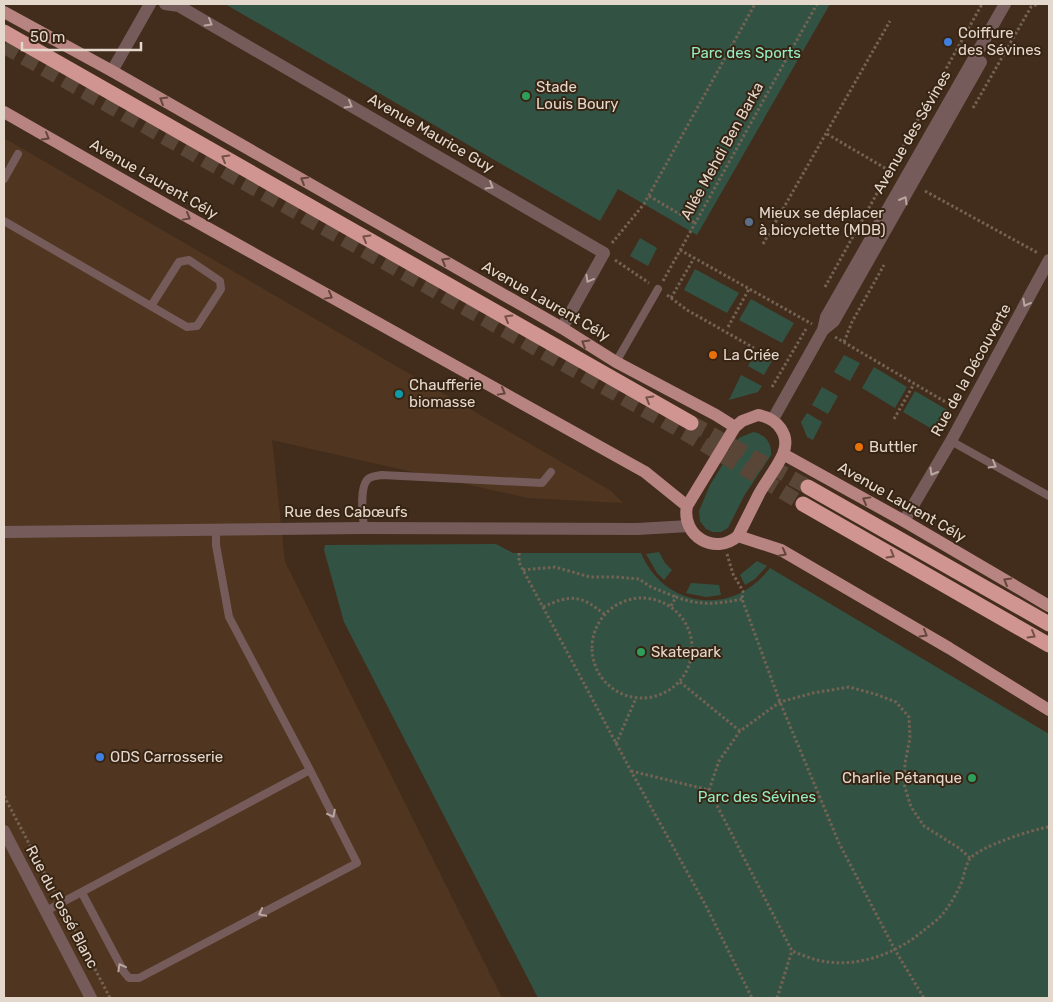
<svg xmlns="http://www.w3.org/2000/svg" width="1053" height="1002" font-family="Rubik,sans-serif">
  <rect width="100%" height="100%" fill="#422d1c"/>
  <path fill="#503620" d="M4,138L611,491L623,503L528,498L272,440L285,562L502,998H4Z"/>
  <path fill="#325344" d="M225,4H830L697,235L618,189L600,221Z
    M640,238L657,248L648,266L630,256Z
    M695,269L739,293L727,313L684,290Z
    M751,299L794,323L782,343L739,320Z
    M758,349L774,357L764,375L748,366Z
    M844,355L860,363L850,381L834,372Z
    M874,367L907,387L895,408L862,388Z
    M741,375L762,386L758,392L729,400Z
    M822,387L838,396L828,414L812,405Z
    M915,391L949,411L937,432L903,412Z
    M807,413L822,422L813,440L807,437L801,422Z
    M753,432C765,434 772,443 771,455L744,496L728,528L721,532H713L706,529L700,521L699,511L710,485L739,438Z
    M496,544L513,553H641C665,609 733,617 770,568L1049,734V998H538L344,622L324,550L325,545Z
    M659,552L665,563L672,570L664,580L657,573L646,554Z
    M757,561L767,566L755,579L745,585L740,575Z
    M691,583L719,585L721,595L706,597L686,593Z"/>
  <g fill="none" stroke-linecap="round" stroke-linejoin="round">
    <path stroke="#5a4636" stroke-width="15" stroke-dasharray="15 8" stroke-linecap="butt" d="M4,46L685,433L803,504
      M691,423L808,487"/>
    <path stroke="#746253" stroke-width="3" stroke-dasharray="2.5 2.5" stroke-linecap="butt" d="M973,108L1031,7L1038,4
      M827,134L890,171
      M925,191L1038,253
      M649,196L695,223
      M612,243L644,204L755,4
      M763,244L890,21
      M680,250L812,324
      M615,260L649,283
      M663,281L817,4
      M825,287L982,4
      M667,295L687,310L754,348
      M671,298L694,258
      M728,327L749,289
      M835,337L954,407
      M844,342L852,322L884,265
      M772,387L806,329
      M894,419L914,384
      M519,553V562L523,570L631,771L706,906L752,998
      M727,554L733,574L743,591L742,599L780,702L839,843L895,950L924,998
      M523,570L555,567L590,577H616L639,579L651,587L676,597
      M592 648a50 50 0 1 1 100 0a50 50 0 1 1-100 0Z
      M671,606L676,597C701,606 717,604 742,599
      M543,607C571,594 581,595 604,614
      M680,682L740,731
      M616,744L636,698
      M631,771L709,790
      M4,796L56,895
      M970,858L959,848L924,826L911,807L904,784L905,763L910,738L909,717L896,702L875,694L849,687L813,693L780,702L740,731L719,761L709,790L792,951C800,954 809,958 817,960C855,969 894,955 923,931C930,925 940,919 945,911C952,902 958,891 962,881C964,874 966,866 969,860C977,847 1034,829 1049,827
      M65,911L110,998
      M777,998L792,951"/>
    <path stroke="#755c5b" stroke-width="8" d="M4,179L18,154
      M4,221L187,327L197,326L221,289L220,281L189,260L179,262L151,306
      M616,362L658,289
      M951,441L1049,496
      M364,528C363,516 359,490 367,480C370,476 377,476 382,475L542,483L551,472
      M82,893L124,972L129,978H139L357,863L310,770
      M46,911L310,770L229,617L216,545V529"/>
    <path stroke="#755c5b" stroke-width="12" d="M165,4L179,6L184,9L604,253L562,328
      M112,71L150,4
      M823,330L834,321L981,62
      M773,419L823,330L826,317L1005,4
      M904,521L951,441L1049,260
      M4,532L364,528L637,529L689,526
      M4,831L91,998"/>
    <path stroke="#b78482" stroke-width="12" d="M4,12L112,71L562,328L616,362L716,415L735,427
      M4,112L170,207L645,472L687,506
      M758,415C777,418 791,435 783,454C777,468 766,481 759,494C752,508 745,522 738,536C715,556 681,536 687,506L735,427L742,421Z
      M783,454L904,521L1049,606
      M738,536L781,550L949,648L1049,710"/>
    <path stroke="#d09491" stroke-width="15" d="M4,32L691,423
      M808,487L1049,624
      M803,504L1049,645"/>
  </g>
  <defs><path id="oneway-chevron" d="M-2-3.5L2.5 0L-2 3.5" fill="none" stroke-width="1.6" stroke-linecap="round" stroke-linejoin="round" transform="scale(1.25)"/></defs>
  <g stroke="#b8a69f">
    <use href="#oneway-chevron" transform="translate(209 23) rotate(30)"/>
    <use href="#oneway-chevron" transform="translate(349 105) rotate(30)"/>
    <use href="#oneway-chevron" transform="translate(490 186) rotate(30)"/>
    <use href="#oneway-chevron" transform="translate(904 200) rotate(-60)"/>
    <use href="#oneway-chevron" transform="translate(589 279) rotate(119)"/>
    <use href="#oneway-chevron" transform="translate(1026 303) rotate(119)"/>
    <use href="#oneway-chevron" transform="translate(993 465) rotate(30)"/>
    <use href="#oneway-chevron" transform="translate(933 472) rotate(120)"/>
    <use href="#oneway-chevron" transform="translate(332 814) rotate(63)"/>
    <use href="#oneway-chevron" transform="translate(262 913) rotate(152)"/>
    <use href="#oneway-chevron" transform="translate(121 967) rotate(-119)"/>
  </g>
  <g stroke="#64463a">
    <use href="#oneway-chevron" transform="translate(163 100) rotate(-150)"/>
    <use href="#oneway-chevron" transform="translate(46 137) rotate(30)"/>
    <use href="#oneway-chevron" transform="translate(304 180) rotate(-150)"/>
    <use href="#oneway-chevron" transform="translate(187 217) rotate(29)"/>
    <use href="#oneway-chevron" transform="translate(445 261) rotate(-150)"/>
    <use href="#oneway-chevron" transform="translate(329 296) rotate(29)"/>
    <use href="#oneway-chevron" transform="translate(585 343) rotate(-149)"/>
    <use href="#oneway-chevron" transform="translate(502 392) rotate(29)"/>
    <use href="#oneway-chevron" transform="translate(866 500) rotate(-151)"/>
    <use href="#oneway-chevron" transform="translate(783 553) rotate(28)"/>
    <use href="#oneway-chevron" transform="translate(1007 581) rotate(-150)"/>
    <use href="#oneway-chevron" transform="translate(924 634) rotate(30)"/>
  </g>
  <g stroke="#745145">
    <use href="#oneway-chevron" transform="translate(225 158) rotate(-150)"/>
    <use href="#oneway-chevron" transform="translate(366 238) rotate(-150)"/>
    <use href="#oneway-chevron" transform="translate(508 318) rotate(-150)"/>
    <use href="#oneway-chevron" transform="translate(649 399) rotate(-150)"/>
    <use href="#oneway-chevron" transform="translate(891 555) rotate(30)"/>
    <use href="#oneway-chevron" transform="translate(1032 635) rotate(30)"/>
  </g>
  <g fill="#3f7fe0" stroke="#372413" stroke-width="2">
    <circle cx="948" cy="42" r="5"/>
    <circle cx="100" cy="757" r="5"/>
  </g>
  <g fill="#2e9e5b" stroke="#372413" stroke-width="2">
    <circle cx="526" cy="96" r="5"/>
    <circle cx="641" cy="652" r="5"/>
    <circle cx="972" cy="778" r="5"/>
  </g>
  <circle fill="#5c6f8a" stroke="#372413" stroke-width="2" cx="749" cy="222" r="5"/>
  <g fill="#e8710a" stroke="#372413" stroke-width="2">
    <circle cx="713" cy="355" r="5"/>
    <circle cx="859" cy="447" r="5"/>
  </g>
  <circle fill="#0f9aa8" stroke="#372413" stroke-width="2" cx="399" cy="394" r="5"/>
  <g text-anchor="middle" dominant-baseline="central" stroke-width="4" stroke-linejoin="round" paint-order="stroke">
    <g font-size="15" fill="#e4d7cc" stroke="#372413" text-anchor="start">
      <text x="958" y="33">Coiffure<tspan x="958" dy="17">des Sévines</tspan></text>
      <text x="536" y="87">Stade<tspan x="536" dy="17">Louis Boury</tspan></text>
      <text x="759" y="213">Mieux se déplacer<tspan x="759" dy="17">à bicyclette (MDB)</tspan></text>
      <text x="723" y="355">La Criée</text>
      <text x="409" y="385">Chaufferie<tspan x="409" dy="17">biomasse</tspan></text>
      <text x="869" y="447">Buttler</text>
      <text x="651" y="652">Skatepark</text>
      <text x="110" y="757">ODS Carrosserie</text>
      <text x="962" y="778" text-anchor="end">Charlie Pétanque</text>
    </g>
    <g font-size="15" fill="#94edc4" stroke="#372413">
      <text x="746" y="53">Parc des Sports</text>
      <text x="757" y="797">Parc des Sévines</text>
    </g>
    <g font-size="15" fill="#e4d7cc" stroke="#372413">
      <text transform="translate(912 132) rotate(-60)">Avenue des Sévines</text>
      <text transform="translate(431 133) rotate(30)">Avenue Maurice Guy</text>
      <text transform="translate(722 151) rotate(-61)">Allée Mehdi Ben Barka</text>
      <text transform="translate(154 179) rotate(30)">Avenue Laurent Cély</text>
      <text transform="translate(546 301) rotate(30)">Avenue Laurent Cély</text>
      <text transform="translate(971 370) rotate(-61)">Rue de la Découverte</text>
      <text transform="translate(902 502) rotate(30)">Avenue Laurent Cély</text>
      <text x="346" y="512">Rue des Cabœufs</text>
      <text transform="translate(62 907) rotate(62)">Rue du Fossé Blanc</text>
    </g>
  </g>
  <rect width="1053" height="1002" fill="none" stroke="#e4d7cc" stroke-width="10"/>
  <path d="M22 42v8h119v-8" fill="none" stroke="#e4d7cc" stroke-width="2.5"/>
  <text x="30" y="42" font-size="15" fill="#e4d7cc" stroke="#372413" stroke-width="4" paint-order="stroke">50 m</text>
</svg>
